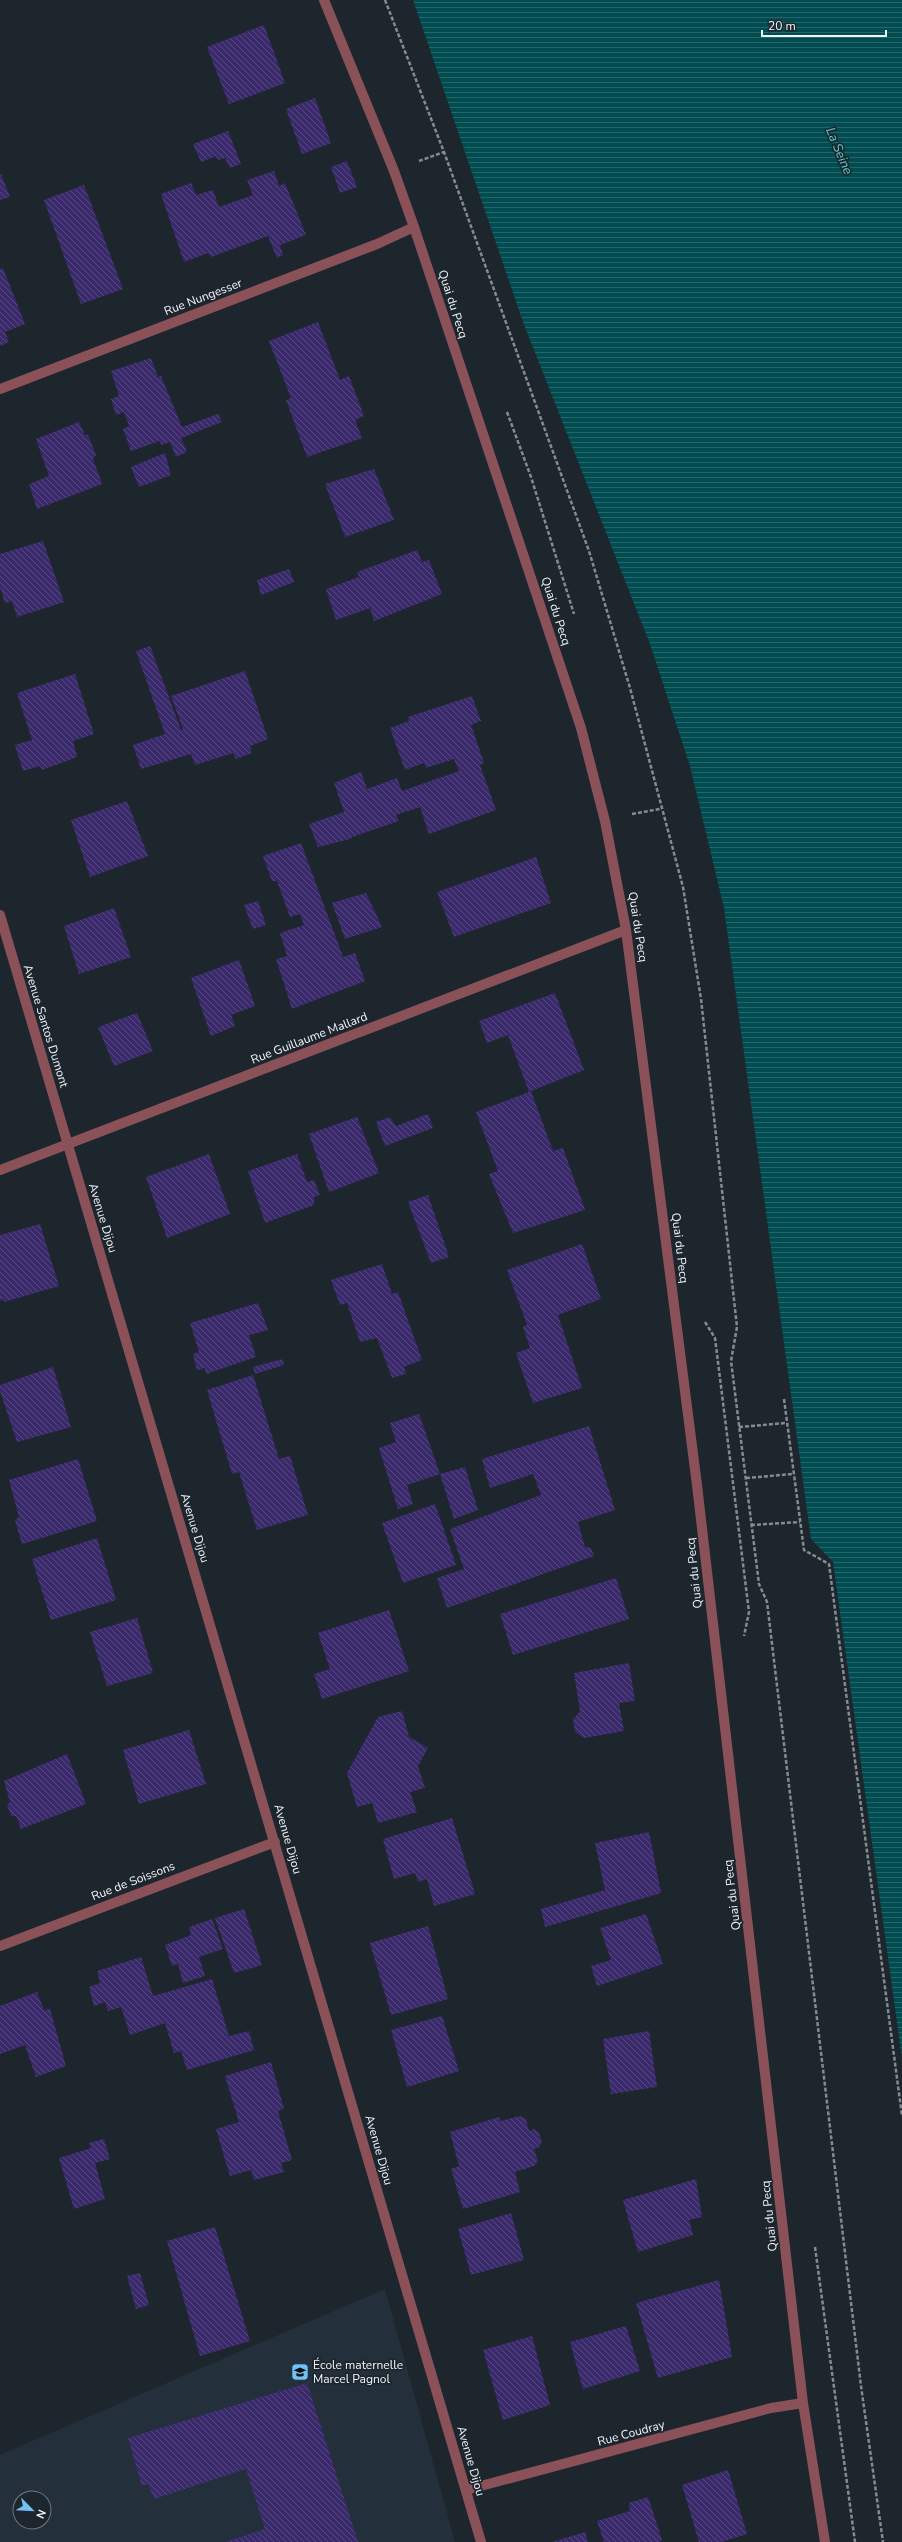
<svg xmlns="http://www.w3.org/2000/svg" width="902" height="2542" font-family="'Nunito Sans',sans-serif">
  <defs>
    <pattern id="water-rules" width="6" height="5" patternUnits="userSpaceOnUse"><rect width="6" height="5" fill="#004c50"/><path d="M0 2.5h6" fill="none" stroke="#26666a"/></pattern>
    <pattern id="building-back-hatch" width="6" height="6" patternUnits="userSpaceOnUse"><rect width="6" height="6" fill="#3a2a6b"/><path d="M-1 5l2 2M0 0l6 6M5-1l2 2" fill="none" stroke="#574a81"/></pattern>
  </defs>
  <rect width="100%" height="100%" fill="#1e262d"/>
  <path fill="#232f3b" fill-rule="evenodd" d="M385,2289L455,2542H0V2455ZM20,2498H44V2522H20Z"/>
  <path fill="url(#water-rules)" d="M413,0H902V2058L833,1562L811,1539L724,908L690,766L650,644L523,322Z"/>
  <path fill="url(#building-back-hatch)" d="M264,25L285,83L229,104L207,47Z
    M315,98L331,143L302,154L286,109Z
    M228,131L241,164L230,168L225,158L218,160L216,156L201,162L193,144Z
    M347,161L357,187L340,193L331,167Z
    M274,171L279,186L285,183L306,235L280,245L283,255L277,258L268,236L211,257L208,253L184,262L161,194L191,183L196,195L213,190L219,207L253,195L247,180Z
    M1,174L10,197L0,200V175Z
    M84,185L123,289L81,304L44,200Z
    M3,268L25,324L5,332L9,342L0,346V269Z
    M318,322L340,380L349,376L364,416L355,420L362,438L307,457L286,400L291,398L269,341Z
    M151,358L158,377L161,376L182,427L218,414L222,422L181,438L187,452L176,457L170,442L161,445L160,441L131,451L123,429L129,426L124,412L116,415L111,399L119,396L111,371Z
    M79,422L85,435H88L96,455L93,459L102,484L37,509L29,484L49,476L36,439Z
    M165,453L171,475L139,487L131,467Z
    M374,469L394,520L345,537L325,484Z
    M43,541L64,602L17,617L12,601L5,603L0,587V554Z
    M417,550L422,562L429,560L442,594L374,621L370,608L336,620L326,589L359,577L357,572Z
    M289,569L294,582L261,595L257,580Z
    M150,646L181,730L183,729L171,696L245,671L268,739L250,746L252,753L236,759L233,753L195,765L191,754L141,769L133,745L165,734L136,651Z
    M75,674L94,734L73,741L77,757L42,770L40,766L23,771L15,745L32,740L17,693Z
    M472,696L481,721L471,725L484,763L480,765L496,810L429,834L420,807L396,815L399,821L352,837L350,839L318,847L309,824L344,812L334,783L361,772L367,789L397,778L402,791L459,771L454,759L426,768L424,763L405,770L390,728L409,721L408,717Z
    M127,801L148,856L90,877L71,820Z
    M301,843L343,957L355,953L365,981L292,1009L276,959L287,956L280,933L304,925L300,914L290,917L277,881H272L263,856Z
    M536,857L551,903L454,937L437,892Z
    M366,893L382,927L345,939L332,903Z
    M258,901L266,925L253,929L244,905Z
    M114,908L131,957L79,974L64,926Z
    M239,960L255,1006L231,1015L235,1026L211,1036L191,978Z
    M555,993L584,1070L531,1091L553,1151L563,1148L585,1210L513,1233L489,1174L498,1171L476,1112L529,1092L508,1035L487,1043L479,1021Z
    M137,1013L153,1051L114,1066L98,1027Z
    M428,1114L433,1128L385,1146L376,1122L390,1117L396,1126Z
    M357,1117L379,1173L329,1192L309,1134Z
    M209,1154L230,1214L167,1238L146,1177Z
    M297,1154L307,1182L314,1180L320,1195L314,1197V1205L265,1223L248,1171Z
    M428,1195L449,1257L431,1263L408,1202Z
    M40,1224L59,1286L4,1302V1299L0,1301V1235Z
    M582,1244L601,1299L558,1315L582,1388L533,1403L516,1353L530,1348L523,1327L527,1325L507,1270Z
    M382,1264L392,1294L398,1292L422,1360L404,1367L406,1374L392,1378L377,1338L360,1342L347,1303L340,1305L331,1280Z
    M258,1303L268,1330L249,1335L256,1357L206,1374L205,1368L197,1370L193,1354L199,1352L190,1323Z
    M282,1359L284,1365L255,1374L253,1367Z
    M53,1367L71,1427L17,1442L0,1391V1385Z
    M253,1375L279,1459L290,1456L308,1515L257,1530L239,1472L232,1474L207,1390Z
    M419,1414L440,1474L407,1485L413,1504L398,1509L379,1448L396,1442L390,1423Z
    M589,1426L615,1510L578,1522L585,1547L591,1548L594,1556L447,1608L437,1578L464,1569L450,1529L541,1495L533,1474L490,1488L482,1459Z
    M78,1459L97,1521L22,1544L15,1520L19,1517L9,1480Z
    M465,1467L478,1510L454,1519L440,1474Z
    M435,1504L456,1565L403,1583L382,1523Z
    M97,1538L116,1600L51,1620L32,1559Z
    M616,1578L629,1619L513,1655L500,1614Z
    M389,1610L409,1671L322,1699L314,1674L330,1669L318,1633Z
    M137,1618L153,1673L107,1686L90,1632Z
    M629,1663L635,1701L619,1703L624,1731L584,1738L575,1732L573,1720L580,1711L574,1673Z
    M402,1711L409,1737L428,1748L418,1766L425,1788L410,1792L417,1812L378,1823L372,1803L357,1807L347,1773L378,1717Z
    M189,1730L206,1784L139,1804L123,1750Z
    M67,1754L86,1804L21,1829L16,1816H11L7,1805L10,1802L4,1781Z
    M452,1818L475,1894L434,1906L427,1879L418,1882L415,1873L394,1879L383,1839Z
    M649,1832L661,1893L545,1927L541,1909L605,1890L595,1843Z
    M244,1909L262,1965L234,1973L215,1918Z
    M646,1914L663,1964L597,1986L591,1966L611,1960L600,1928Z
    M212,1919L223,1949L199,1957L205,1976L183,1983L178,1964L172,1966L165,1945L191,1935L189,1927Z
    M428,1926L448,1999L391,2015L370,1943Z
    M141,1957L153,1996L212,1979L229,2036L249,2031L254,2050L187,2070L181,2051L174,2053L165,2023L130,2035L121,2007L108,2011L105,2002L94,2006L89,1987L100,1983L97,1971Z
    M37,1992L44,2010L50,2009L66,2066L36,2077L25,2045L0,2054V2006Z
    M442,2016L459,2071L407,2087L391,2030Z
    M649,2031L657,2087L611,2094L603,2039Z
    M271,2062L284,2109L278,2111L292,2160L281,2163L284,2172L254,2180L251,2170L230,2176L216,2129L239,2122L225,2076Z
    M520,2116L526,2119L529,2131L534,2129L539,2133L542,2142L539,2147L534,2149L538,2161L534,2166L515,2172L520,2192L463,2209L451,2169L459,2166L450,2132L499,2117L500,2121Z
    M104,2139L110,2159L95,2163L105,2199L74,2209L59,2158L91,2148L89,2143Z
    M696,2179L702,2217L689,2220L693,2235L638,2252L623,2200Z
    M511,2213L524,2260L471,2275L458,2229Z
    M215,2227L250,2341L200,2356L167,2241Z
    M140,2273L149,2305L136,2309L127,2276Z
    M719,2280L732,2357L658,2378L636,2303Z
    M626,2326L640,2371L583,2389L570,2342Z
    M532,2336L550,2405L503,2420L483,2350Z
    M307,2383L358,2542H225L265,2529L246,2469L154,2499L148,2484L142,2486L128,2438Z
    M728,2470L747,2534L721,2542H699L682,2485Z
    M648,2497L662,2540L659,2542H604L597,2521L630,2511L629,2503Z
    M585,2532L588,2542H552Z"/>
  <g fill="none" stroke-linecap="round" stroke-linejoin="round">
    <path stroke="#848b91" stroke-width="2.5" stroke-dasharray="4 2" stroke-linecap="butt" d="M385,0L444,152L589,551L630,688L683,887L701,999L737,1327L731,1361L759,1584L767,1602L861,2386L883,2542
      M419,161L444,152
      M507,412L531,477L574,614
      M632,814L660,809
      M705,1322L715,1338L749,1612L744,1636
      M784,1399L804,1550L829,1564L902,2116
      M739,1427L786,1423
      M746,1478L793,1474
      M751,1525L800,1522
      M815,2247L855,2542"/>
    <path stroke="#8a5258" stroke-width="10" d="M324,0L394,171L414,227L581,728L605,821L626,930L697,1485L803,2403L825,2542
      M0,389L377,244L414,227
      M0,915L481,2542
      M0,1170L626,930
      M0,1946L275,1842
      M466,2490L771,2408L803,2403"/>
  </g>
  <defs>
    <symbol id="school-square" viewBox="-11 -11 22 22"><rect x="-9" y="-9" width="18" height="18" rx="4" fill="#71c1f5" stroke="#1e262d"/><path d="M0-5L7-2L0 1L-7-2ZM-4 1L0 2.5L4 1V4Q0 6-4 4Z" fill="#111"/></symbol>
  </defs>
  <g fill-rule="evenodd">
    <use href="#school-square" x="290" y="2362" width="20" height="20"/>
  </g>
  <g text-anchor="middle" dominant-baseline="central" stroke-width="3.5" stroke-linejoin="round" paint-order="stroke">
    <g font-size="12" fill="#f0f6fb" stroke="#1e262d">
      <text transform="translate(203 297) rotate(-21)">Rue Nungesser</text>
      <text transform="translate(453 304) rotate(72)">Quai du Pecq</text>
      <text transform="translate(556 611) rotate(72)">Quai du Pecq</text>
      <text transform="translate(638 927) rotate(81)">Quai du Pecq</text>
      <text transform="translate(46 1026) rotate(73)">Avenue Santos Dumont</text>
      <text transform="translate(309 1038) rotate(-21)">Rue Guillaume Mallard</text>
      <text transform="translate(103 1218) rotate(73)">Avenue Dijou</text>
      <text transform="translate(680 1248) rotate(83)">Quai du Pecq</text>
      <text transform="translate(195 1528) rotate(73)">Avenue Dijou</text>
      <text transform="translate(694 1573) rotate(-96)">Quai du Pecq</text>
      <text transform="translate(288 1839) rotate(74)">Avenue Dijou</text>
      <text transform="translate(133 1881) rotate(-21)">Rue de Soissons</text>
      <text transform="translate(732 1895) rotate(-97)">Quai du Pecq</text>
      <text transform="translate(379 2150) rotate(74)">Avenue Dijou</text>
      <text transform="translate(769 2216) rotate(-96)">Quai du Pecq</text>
      <text transform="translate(631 2433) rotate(-15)">Rue Coudray</text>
      <text transform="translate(471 2461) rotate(74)">Avenue Dijou</text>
    </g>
    <g font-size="12" fill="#f0f6fb" stroke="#1e262d" text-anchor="start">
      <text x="313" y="2365">École maternelle<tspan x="313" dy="14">Marcel Pagnol</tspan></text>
    </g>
    <g font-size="13" font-style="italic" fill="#56d3db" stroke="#1e262d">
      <text transform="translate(839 151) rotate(67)">La Seine</text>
    </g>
  </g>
  <g transform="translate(32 2510) rotate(114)"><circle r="19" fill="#1e262d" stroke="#72797f"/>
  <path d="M0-3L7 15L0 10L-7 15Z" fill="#71c1f5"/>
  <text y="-6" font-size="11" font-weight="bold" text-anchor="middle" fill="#f0f6fb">N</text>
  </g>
  <path d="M762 30v6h124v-6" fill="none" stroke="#f0f6fb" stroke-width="2"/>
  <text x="768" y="30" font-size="12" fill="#f0f6fb" stroke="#1e262d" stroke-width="3" paint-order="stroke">20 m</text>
</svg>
